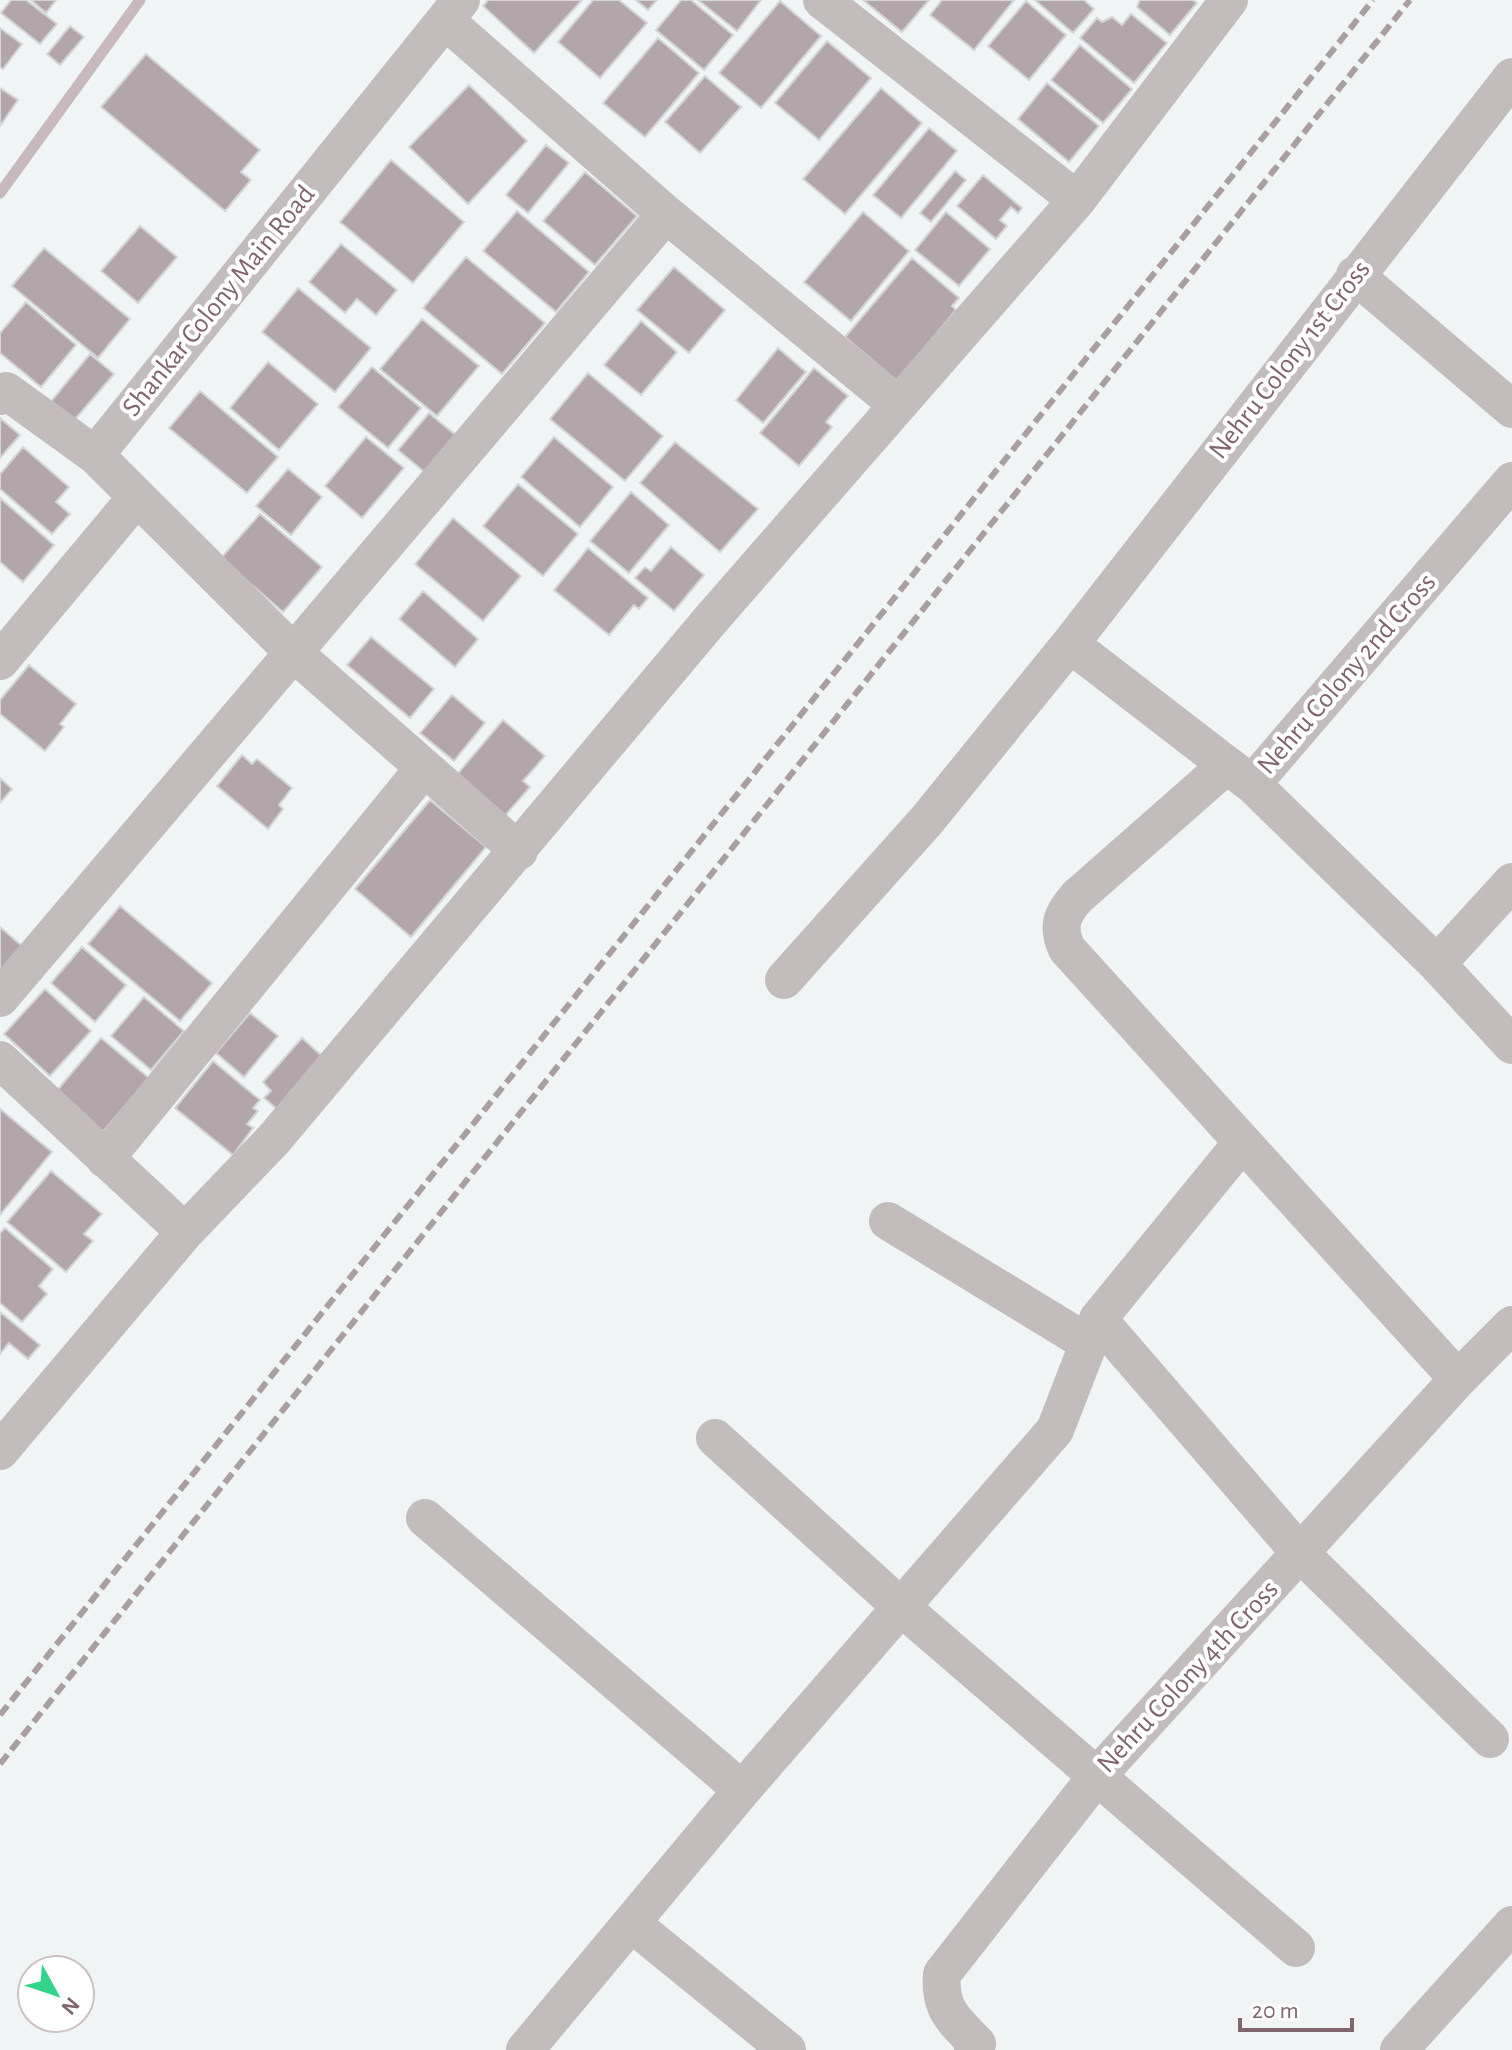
<svg xmlns="http://www.w3.org/2000/svg" width="1512" height="2050" font-family="'Alegreya Sans',sans-serif">
  <rect width="100%" height="100%" fill="#f1f4f5"/>
  <g fill="none" stroke-linecap="round" stroke-linejoin="round">
    <path stroke="#c8b9bf" stroke-width="11" d="M0,193L140,0"/>
  </g>
  <path fill="#b3a6aa" stroke="#d4d5d6" stroke-width="2" d="M11,0H26L57,24L40,44L1,13Z
    M31,0H56L46,13Z
    M488,0H582L534,53L483,6Z
    M593,0H619L647,23L600,78L558,42Z
    M636,0H657L648,10Z
    M681,0H691L733,35L704,70L656,30Z
    M698,0H761L737,31Z
    M863,0H929L902,32Z
    M942,0H1014L974,50L930,15Z
    M1035,0H1084L1094,9L1073,33Z
    M1140,0H1193L1197,3L1170,35L1137,7Z
    M780,1L821,36L761,108L719,73Z
    M1026,1L1066,35L1029,80L988,46Z
    M1131,14L1167,43L1134,83L1080,38L1097,18L1102,22L1112,17L1122,25Z
    M70,26L84,37L60,65L47,54Z
    M0,28L22,44L3,69L0,67Z
    M658,38L699,73L645,137L603,103Z
    M827,41L871,78L819,140L775,103Z
    M1080,45L1132,89L1103,123L1051,80Z
    M146,54L260,150L241,172L251,180L225,211L101,107Z
    M705,76L741,107L700,153L665,122Z
    M1047,83L1099,126L1069,162L1018,119Z
    M469,85L527,141L468,204L409,147Z
    M0,88L18,100L0,126Z
    M881,88L922,123L845,214L803,179Z
    M929,128L957,151L901,218L873,195Z
    M546,145L569,163L528,213L506,195Z
    M391,160L464,222L413,283L340,222Z
    M955,171L966,180L931,222L920,213Z
    M585,172L637,216L595,265L543,221Z
    M983,175L1022,208L1018,213L1011,207L1000,220L1007,226L996,239L957,206Z
    M517,211L589,272L556,312L483,251Z
    M863,212L909,251L851,321L804,282Z
    M946,212L990,249L959,286L915,250Z
    M140,226L177,257L138,303L101,271Z
    M341,244L397,290L376,315L357,299L345,313L309,282Z
    M44,248L130,319L98,358L12,286Z
    M466,257L545,323L502,374L423,308Z
    M912,258L959,298L952,306L956,310L897,381L845,337Z
    M674,267L725,310L689,353L637,310Z
    M298,288L371,348L335,392L262,332Z
    M26,302L76,345L41,387L0,353V333Z
    M422,319L479,366L437,416L380,369Z
    M641,321L677,352L641,395L604,365Z
    M778,348L806,372L763,423L736,400Z
    M90,354L114,374L71,424L48,405Z
    M268,362L318,404L279,450L230,408Z
    M372,367L421,408L388,448L338,407Z
    M814,368L848,396L826,422L832,427L799,466L760,433Z
    M588,373L663,436L625,481L550,419Z
    M200,391L278,457L247,493L169,428Z
    M429,413L459,438L428,475L398,450Z
    M0,418L20,435L0,458Z
    M366,437L404,468L362,518L325,486Z
    M554,437L613,487L580,527L521,477Z
    M675,442L758,509L720,552L640,483Z
    M23,447L69,487L56,502L70,514L52,534L0,489V474Z
    M288,469L322,497L291,535L256,506Z
    M518,484L578,534L543,576L483,526Z
    M631,492L669,525L629,573L590,541Z
    M0,498L54,545L23,582L0,562Z
    M260,514L322,567L283,612L221,558Z
    M453,518L521,576L483,621L415,564Z
    M671,547L704,575L674,611L635,578L645,567L651,571Z
    M588,548L648,598L639,609L634,605L609,635L554,590Z
    M423,591L478,639L455,667L399,619Z
    M371,637L434,689L410,718L347,665Z
    M29,665L76,704L60,724L64,727L45,751L0,714V700Z
    M452,695L485,723L454,761L420,733Z
    M503,720L545,756L523,781L530,787L496,826L449,784Z
    M242,755L252,764L257,759L292,788L279,805L283,809L268,829L217,786Z
    M0,778L12,789L0,803Z
    M430,800L486,847L411,937L355,889Z
    M120,906L212,983L180,1021L88,944Z
    M0,927L22,946L0,971Z
    M82,947L126,985L95,1022L51,983Z
    M45,989L91,1031L50,1076L4,1034Z
    M144,997L184,1031L151,1070L111,1036Z
    M250,1013L278,1036L244,1077L216,1053Z
    M101,1038L149,1078L101,1134L54,1094Z
    M302,1038L323,1057L277,1109L264,1098L271,1091L263,1082Z
    M213,1061L260,1100L253,1108L258,1111L247,1124L253,1128L233,1155L175,1108Z
    M0,1109L52,1152L0,1215Z
    M51,1171L102,1214L84,1234L93,1241L66,1272L7,1222Z
    M5,1228L53,1269L39,1286L47,1294L22,1322L0,1303V1233Z
    M0,1312L40,1345L28,1359L9,1343L0,1354Z"/>
  <g fill="none" stroke-linecap="round" stroke-linejoin="round">
    <path stroke="#c3bcbd" stroke-width="38" d="M461,0L95,455L295,654L519,851
      M822,0L1077,200
      M447,22L666,214L898,405
      M1355,275L1512,409
      M0,396L6,391L95,455
      M1070,644L1227,765
      M0,661L136,498
      M1252,784L1437,964L1512,1045
      M1437,964L1512,882
      M784,980L927,820L1070,644L1512,77
      M0,998L666,214
      M0,1060L185,1232
      M105,1159L424,768
      M888,1221L1088,1343
      M1098,1319L1301,1554L1490,1739
      M1458,1379L1067,949C1057,927 1061,915 1077,897L1227,765L1252,784L1512,481
      M715,1438L901,1607L1296,1948
      M0,1451L185,1232L274,1139L713,617L1077,200L1229,0
      M425,1518L742,1790
      M631,1923L787,2050
      M525,2050L742,1790L1055,1430L1098,1319L1241,1144
      M973,2050L977,2044C954,2020 939,2010 942,1974L1096,1777L1458,1379L1512,1325
      M1399,2050L1512,1925"/>
    <path stroke="#a99ea0" stroke-width="6" stroke-dasharray="12 6" stroke-linecap="butt" d="M0,1715L1373,0
      M0,1764L1410,0"/>
  </g>
  <g text-anchor="middle" dominant-baseline="central" stroke-width="8" stroke-linejoin="round" paint-order="stroke">
    <g font-size="28" fill="#80666c" stroke="#fff">
      <text transform="translate(219 301) rotate(-51)">Shankar Colony Main Road</text>
      <text transform="translate(1290 360) rotate(-52)">Nehru Colony 1st Cross</text>
      <text transform="translate(1347 674) rotate(-49)">Nehru Colony 2nd Cross</text>
      <text transform="translate(1188 1677) rotate(-47)">Nehru Colony 4th Cross</text>
    </g>
  </g>
  <g transform="translate(56 1994) rotate(130)"><circle r="38" fill="#ffffff" stroke="#ccc2c4" stroke-width="2"/>
  <path d="M0-6L14 30L0 20L-14 30Z" fill="#32d48c"/>
  <text y="-12" font-size="22" font-weight="bold" text-anchor="middle" fill="#80666c">N</text>
  </g>
  <path d="M1240 2018v12h112v-12" fill="none" stroke="#80666c" stroke-width="4"/>
  <text x="1252" y="2018" font-size="24" fill="#80666c" stroke="#ffffff" stroke-width="6" paint-order="stroke">20 m</text>
</svg>
